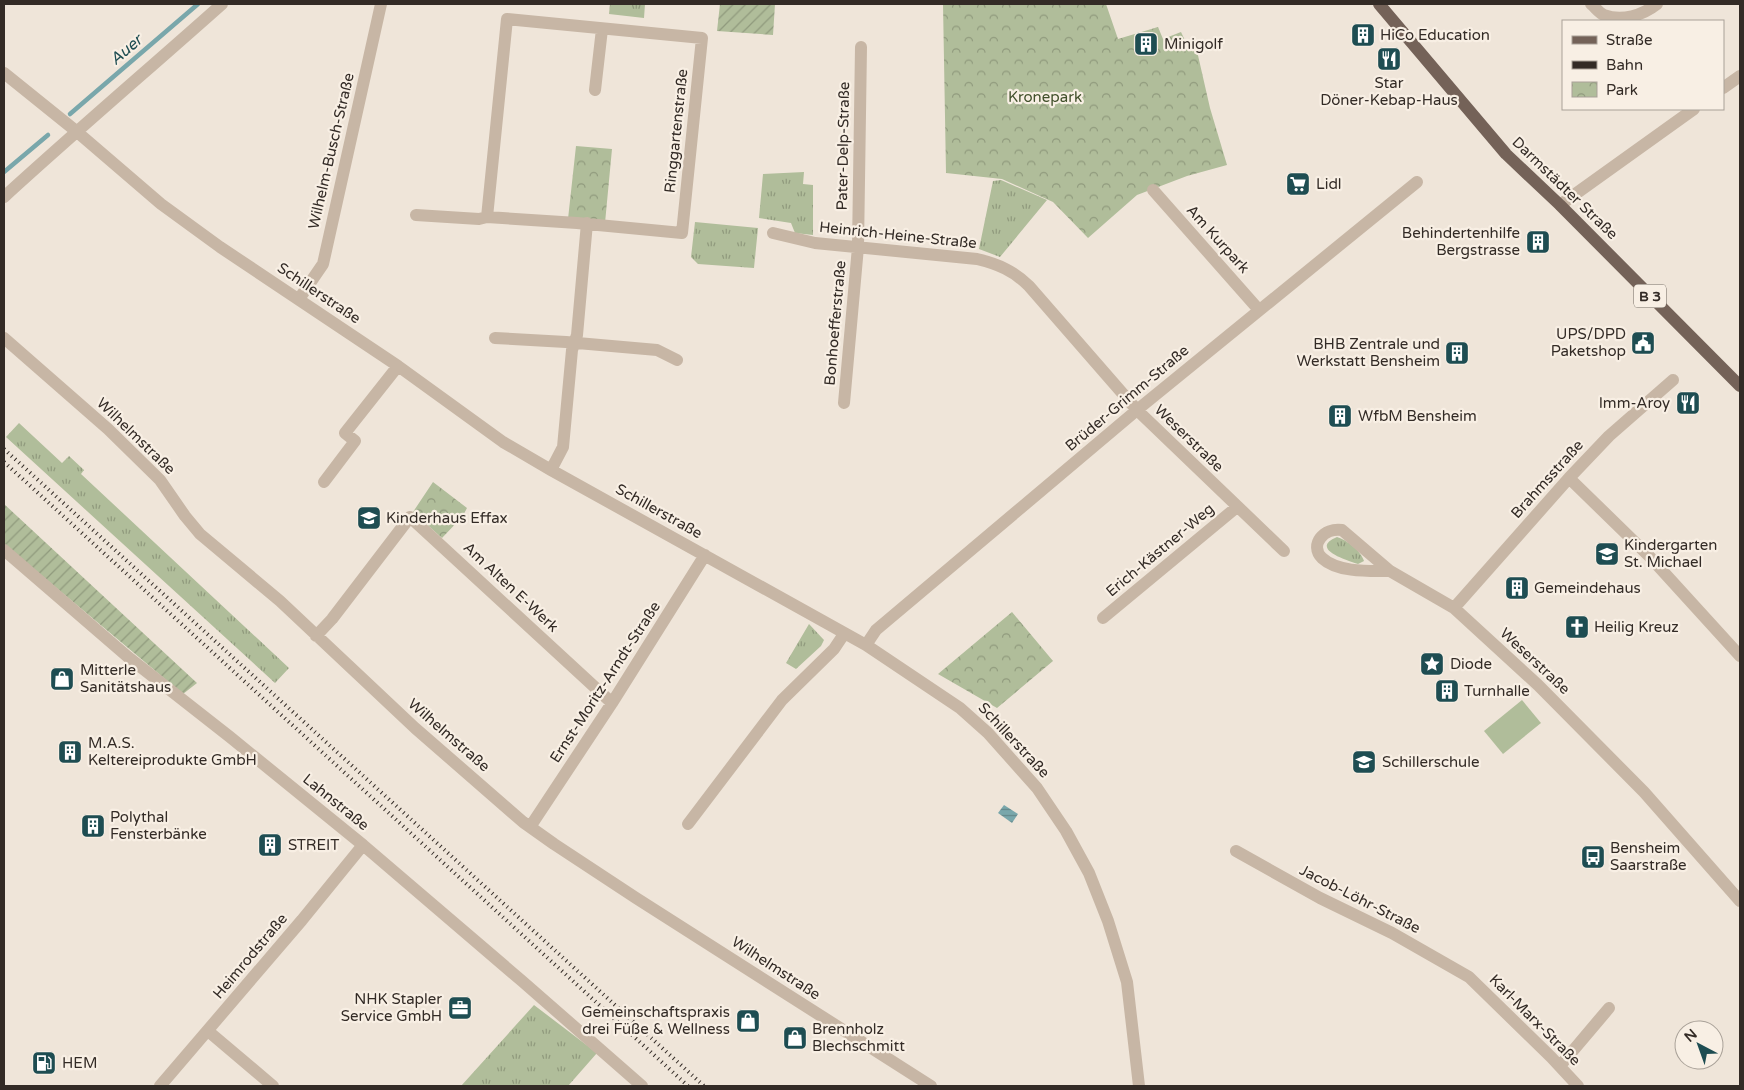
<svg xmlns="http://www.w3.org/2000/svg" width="1744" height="1090" font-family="'Varela Round',sans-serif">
  <defs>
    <pattern id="grass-tufts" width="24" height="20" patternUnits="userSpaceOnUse" patternTransform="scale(1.25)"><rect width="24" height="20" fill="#b0bd9a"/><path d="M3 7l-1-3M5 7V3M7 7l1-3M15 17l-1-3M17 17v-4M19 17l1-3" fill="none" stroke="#909a7d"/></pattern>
    <pattern id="park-crowns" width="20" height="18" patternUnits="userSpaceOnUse" patternTransform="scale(1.25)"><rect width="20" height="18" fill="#b0bd9a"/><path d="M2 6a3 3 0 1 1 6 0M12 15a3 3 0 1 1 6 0" fill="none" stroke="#909a7d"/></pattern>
    <pattern id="garden-furrows" width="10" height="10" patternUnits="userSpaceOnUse" patternTransform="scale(1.25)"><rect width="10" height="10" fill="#b0bd9a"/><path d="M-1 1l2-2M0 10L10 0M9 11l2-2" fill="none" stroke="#909a7d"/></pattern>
    <pattern id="water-rules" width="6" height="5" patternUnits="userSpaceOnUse" patternTransform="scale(1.25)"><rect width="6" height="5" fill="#79a7ab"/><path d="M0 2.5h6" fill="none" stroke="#64888b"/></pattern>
  </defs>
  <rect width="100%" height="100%" fill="#efe5d9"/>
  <path fill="url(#grass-tufts)" d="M610,4H645L644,18L609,14Z
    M804,172L803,184L813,185V235L795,233L791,223L759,218L763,174Z
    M1001,180L1047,200L1000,257L979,249L993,181Z
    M695,222L758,228L754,268L698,264L691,257Z
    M19,423L62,463L69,456L84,470L81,474L289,668L275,683L6,437Z
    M1337,537C1347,540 1361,551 1364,561L1358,564C1349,561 1308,549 1337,537Z
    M809,624L824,640L821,646L796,669L786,663Z
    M534,1005L597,1053L568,1086H461Z"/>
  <path fill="url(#park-crowns)" d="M943,4H1106L1118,39L1158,27L1163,39L1181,32L1190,51H1197L1210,108L1227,165L1187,176L1137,195L1088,238L1053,202L1002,179L946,173Z
    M576,146L612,149L605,223L568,219Z
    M433,482L467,508L462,517L442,538L413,512Z
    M1012,612L1053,661L997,708L938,674Z"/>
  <path fill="url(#garden-furrows)" d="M720,4H775L773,35L717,31Z
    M4,504L197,683L183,694L4,544Z"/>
  <path fill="#b0bd9a" d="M1522,700L1541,723L1503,754L1484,731Z"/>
  <path fill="url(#water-rules)" d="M1004,805L1018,814L1012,823L998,813Z"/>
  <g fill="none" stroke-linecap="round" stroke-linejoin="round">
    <path stroke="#79a7ab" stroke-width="4.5" d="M70,114L198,4
      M4,172L48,135"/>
    <path stroke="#c7b6a5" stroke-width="12" d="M1591,4C1595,7 1599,13 1604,15C1622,22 1643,15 1657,4
      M507,19L702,38L682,233L577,223L487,217Z
      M4,73L76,131L161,204L220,247L398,366L503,442L551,470L866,645L960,708L988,733L1037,788L1066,831L1089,873L1108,921L1127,982L1139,1086
      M1723,88L1740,76
      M595,90L602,29
      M1153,190L1259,310
      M4,197C75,132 149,69 222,4
      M1560,205L1694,109
      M416,215L479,219L487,217
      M773,233L815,243L977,259C998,264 1014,271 1029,286L1137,410L1284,551
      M299,299L323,264L381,4
      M4,338L108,429L160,480L185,516L200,534L280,601L415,728L523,822L554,844L636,898L931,1086
      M495,338L566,342L657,350L677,360
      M844,403L858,247L861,47
      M551,470L563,447L572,350L577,335L587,223
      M1569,478L1649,556L1740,656
      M324,482L355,441L345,433L398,366
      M4,550L128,657L230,737L363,845L522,981L642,1086
      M1390,571C1371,571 1338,573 1322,558C1309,545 1324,527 1342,530L1390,571L1454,608L1538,685L1644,792L1740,901
      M1454,608L1569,478L1609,436L1673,380
      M1103,618L1237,507
      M316,636L332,619L410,517L612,703
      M866,645L876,630L1137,410L1417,182
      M688,824L782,700L834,649L844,634
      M530,827L612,703L705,555
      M1236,851L1320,898L1392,933L1469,977L1551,1057L1578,1086
      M208,1031L273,1086
      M1560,1066L1609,1008
      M160,1086L302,920L363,845"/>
    <path stroke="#746258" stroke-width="12" d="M1379,4L1506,154L1560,205L1740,386"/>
    <path stroke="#332b26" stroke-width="4" stroke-dasharray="1 4" stroke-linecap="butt" d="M4,449L704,1086
      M4,462L688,1086"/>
  </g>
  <defs>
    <symbol id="building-square" viewBox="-11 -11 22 22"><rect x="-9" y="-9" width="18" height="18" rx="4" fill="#1e4d52" stroke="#f8efe4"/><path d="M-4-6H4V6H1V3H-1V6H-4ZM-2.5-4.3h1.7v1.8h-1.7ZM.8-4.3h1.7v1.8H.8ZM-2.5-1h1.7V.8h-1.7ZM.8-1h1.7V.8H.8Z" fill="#fff"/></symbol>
    <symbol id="restaurant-square" viewBox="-11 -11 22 22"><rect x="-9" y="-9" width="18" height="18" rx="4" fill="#1e4d52" stroke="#f8efe4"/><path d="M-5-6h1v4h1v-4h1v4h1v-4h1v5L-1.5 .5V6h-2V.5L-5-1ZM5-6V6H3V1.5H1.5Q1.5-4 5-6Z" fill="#fff"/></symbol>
    <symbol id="supermarket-square" viewBox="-11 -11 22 22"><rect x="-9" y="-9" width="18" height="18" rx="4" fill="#1e4d52" stroke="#f8efe4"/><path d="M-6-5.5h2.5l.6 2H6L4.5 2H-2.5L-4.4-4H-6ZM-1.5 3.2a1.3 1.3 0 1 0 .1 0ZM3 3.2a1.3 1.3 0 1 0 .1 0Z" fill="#fff"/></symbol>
    <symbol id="civic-square" viewBox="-11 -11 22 22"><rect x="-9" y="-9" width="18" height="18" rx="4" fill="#1e4d52" stroke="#f8efe4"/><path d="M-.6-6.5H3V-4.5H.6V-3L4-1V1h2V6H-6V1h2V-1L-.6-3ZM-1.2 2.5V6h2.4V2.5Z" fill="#fff"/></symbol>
    <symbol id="school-square" viewBox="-11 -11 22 22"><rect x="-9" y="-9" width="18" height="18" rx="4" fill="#1e4d52" stroke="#f8efe4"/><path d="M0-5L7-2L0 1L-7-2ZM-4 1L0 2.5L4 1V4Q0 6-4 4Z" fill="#fff"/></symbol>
    <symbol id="church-square" viewBox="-11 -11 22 22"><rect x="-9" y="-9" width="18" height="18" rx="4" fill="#1e4d52" stroke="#f8efe4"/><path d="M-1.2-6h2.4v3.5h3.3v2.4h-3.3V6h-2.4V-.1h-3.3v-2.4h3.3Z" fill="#fff"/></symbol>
    <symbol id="sight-square" viewBox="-11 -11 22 22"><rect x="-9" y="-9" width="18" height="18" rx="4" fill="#1e4d52" stroke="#f8efe4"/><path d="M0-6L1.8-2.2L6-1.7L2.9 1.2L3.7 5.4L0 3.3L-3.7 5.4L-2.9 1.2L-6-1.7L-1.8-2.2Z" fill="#fff"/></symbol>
    <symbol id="shop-square" viewBox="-11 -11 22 22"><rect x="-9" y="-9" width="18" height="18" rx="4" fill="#1e4d52" stroke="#f8efe4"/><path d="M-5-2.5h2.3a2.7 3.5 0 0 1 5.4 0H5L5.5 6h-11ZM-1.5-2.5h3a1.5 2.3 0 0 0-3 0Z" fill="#fff"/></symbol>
    <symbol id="bus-square" viewBox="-11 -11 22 22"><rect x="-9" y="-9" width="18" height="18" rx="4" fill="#1e4d52" stroke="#f8efe4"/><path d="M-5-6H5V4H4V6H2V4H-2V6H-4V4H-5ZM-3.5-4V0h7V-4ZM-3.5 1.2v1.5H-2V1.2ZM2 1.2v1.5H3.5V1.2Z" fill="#fff"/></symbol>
    <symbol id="office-square" viewBox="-11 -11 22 22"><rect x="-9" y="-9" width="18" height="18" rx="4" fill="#1e4d52" stroke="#f8efe4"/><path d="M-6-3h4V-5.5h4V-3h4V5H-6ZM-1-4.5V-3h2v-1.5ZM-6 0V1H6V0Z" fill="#fff"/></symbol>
    <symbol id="fuel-square" viewBox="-11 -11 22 22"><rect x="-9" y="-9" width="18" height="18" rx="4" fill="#1e4d52" stroke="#f8efe4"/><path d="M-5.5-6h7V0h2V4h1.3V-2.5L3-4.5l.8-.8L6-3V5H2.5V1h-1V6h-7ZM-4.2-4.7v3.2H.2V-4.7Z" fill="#fff"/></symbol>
  </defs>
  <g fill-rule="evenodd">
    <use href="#building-square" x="1349" y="21" width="28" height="28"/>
    <use href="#building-square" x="1132" y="30" width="28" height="28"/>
    <use href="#restaurant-square" x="1375" y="45" width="28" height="28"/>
    <use href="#supermarket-square" x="1284" y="170" width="28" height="28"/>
    <use href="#building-square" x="1524" y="228" width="28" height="28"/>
    <use href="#civic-square" x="1629" y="329" width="28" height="28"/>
    <use href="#building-square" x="1443" y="339" width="28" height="28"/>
    <use href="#restaurant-square" x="1674" y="389" width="28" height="28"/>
    <use href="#building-square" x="1326" y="402" width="28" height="28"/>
    <use href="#school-square" x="355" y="504" width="28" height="28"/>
    <use href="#school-square" x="1593" y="540" width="28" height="28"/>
    <use href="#building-square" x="1503" y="574" width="28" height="28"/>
    <use href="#church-square" x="1563" y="613" width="28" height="28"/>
    <use href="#sight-square" x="1418" y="650" width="28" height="28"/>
    <use href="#shop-square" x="48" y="665" width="28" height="28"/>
    <use href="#building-square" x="1433" y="677" width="28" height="28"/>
    <use href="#building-square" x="56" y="738" width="28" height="28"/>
    <use href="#school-square" x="1350" y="748" width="28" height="28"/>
    <use href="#building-square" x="79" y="812" width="28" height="28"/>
    <use href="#building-square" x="256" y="831" width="28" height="28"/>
    <use href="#bus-square" x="1579" y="843" width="28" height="28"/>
    <use href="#office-square" x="446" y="994" width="28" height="28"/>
    <use href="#shop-square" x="734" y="1007" width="28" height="28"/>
    <use href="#shop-square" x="781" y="1024" width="28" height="28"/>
    <use href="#fuel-square" x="30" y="1049" width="28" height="28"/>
  </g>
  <g text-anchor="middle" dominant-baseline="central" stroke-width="4.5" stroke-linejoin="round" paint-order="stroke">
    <rect fill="#f8efe4" stroke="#6e665f" stroke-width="1" x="1634" y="284.5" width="32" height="23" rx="4"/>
    <g font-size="14" font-weight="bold" fill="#332b26">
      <text x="1650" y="296">B 3</text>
    </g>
    <g font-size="15" fill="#332b26" stroke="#f8efe4" text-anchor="start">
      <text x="1380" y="35">HiCo Education</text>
      <text x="1164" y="44">Minigolf</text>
      <text x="1389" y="83" text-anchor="middle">Star<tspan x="1389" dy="17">Döner-Kebap-Haus</tspan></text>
      <text x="1316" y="184">Lidl</text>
      <text x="1520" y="233" text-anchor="end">Behindertenhilfe<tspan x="1520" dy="17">Bergstrasse</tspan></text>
      <text x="1626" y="334" text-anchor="end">UPS/DPD<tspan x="1626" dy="17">Paketshop</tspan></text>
      <text x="1440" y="344" text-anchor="end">BHB Zentrale und<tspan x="1440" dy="17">Werkstatt Bensheim</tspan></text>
      <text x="1670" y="403" text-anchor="end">Imm-Aroy</text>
      <text x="1358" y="416">WfbM Bensheim</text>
      <text x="386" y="518">Kinderhaus Effax</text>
      <text x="1624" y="545">Kindergarten<tspan x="1624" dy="17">St. Michael</tspan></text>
      <text x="1534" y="588">Gemeindehaus</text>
      <text x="1594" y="627">Heilig Kreuz</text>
      <text x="1450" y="664">Diode</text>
      <text x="80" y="670">Mitterle<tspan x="80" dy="17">Sanitätshaus</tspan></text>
      <text x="1464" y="691">Turnhalle</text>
      <text x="88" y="743">M.A.S.<tspan x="88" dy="17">Keltereiprodukte GmbH</tspan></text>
      <text x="1382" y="762">Schillerschule</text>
      <text x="110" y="817">Polythal<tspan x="110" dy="17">Fensterbänke</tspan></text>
      <text x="288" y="845">STREIT</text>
      <text x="1610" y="848">Bensheim<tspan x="1610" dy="17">Saarstraße</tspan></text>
      <text x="442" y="999" text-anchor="end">NHK Stapler<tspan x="442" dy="17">Service GmbH</tspan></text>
      <text x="730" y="1012" text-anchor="end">Gemeinschaftspraxis<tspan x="730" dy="17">drei Füße &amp; Wellness</tspan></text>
      <text x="812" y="1029">Brennholz<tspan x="812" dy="17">Blechschmitt</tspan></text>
      <text x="62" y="1063">HEM</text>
    </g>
    <g font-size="15" fill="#41502b" stroke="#f8efe4">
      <text x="1045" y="97">Kronepark</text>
    </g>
    <g font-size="15" fill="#332b26" stroke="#f8efe4">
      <text transform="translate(676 131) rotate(-84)">Ringgartenstraße</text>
      <text transform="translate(843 146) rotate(-89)">Pater-Delp-Straße</text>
      <text transform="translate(331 151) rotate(-77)">Wilhelm-Busch-Straße</text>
      <text transform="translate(1565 188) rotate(44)">Darmstädter Straße</text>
      <text transform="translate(898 235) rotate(6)">Heinrich-Heine-Straße</text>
      <text transform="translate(1218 239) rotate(48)">Am Kurpark</text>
      <text transform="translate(319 293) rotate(34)">Schillerstraße</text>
      <text transform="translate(835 323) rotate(-85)">Bonhoefferstraße</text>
      <text transform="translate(1127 398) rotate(-40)">Brüder-Grimm-Straße</text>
      <text transform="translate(136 436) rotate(44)">Wilhelmstraße</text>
      <text transform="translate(1189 438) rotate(44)">Weserstraße</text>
      <text transform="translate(1547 479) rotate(-48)">Brahmsstraße</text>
      <text transform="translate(659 511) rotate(29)">Schillerstraße</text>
      <text transform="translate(1160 550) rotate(-40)">Erich-Kästner-Weg</text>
      <text transform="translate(511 587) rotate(43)">Am Alten E-Werk</text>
      <text transform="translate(1535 661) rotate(43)">Weserstraße</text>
      <text transform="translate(605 682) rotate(-57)">Ernst-Moritz-Arndt-Straße</text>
      <text transform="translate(449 735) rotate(41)">Wilhelmstraße</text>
      <text transform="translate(1014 740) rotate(47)">Schillerstraße</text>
      <text transform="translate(336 802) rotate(39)">Lahnstraße</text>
      <text transform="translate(1360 899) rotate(27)">Jacob-Löhr-Straße</text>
      <text transform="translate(250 956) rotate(-50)">Heimrodstraße</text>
      <text transform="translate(776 968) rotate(33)">Wilhelmstraße</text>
      <text transform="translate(1535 1020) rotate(45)">Karl-Marx-Straße</text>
    </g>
    <g font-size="16" font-style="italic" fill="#1e4d52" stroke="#f8efe4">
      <text transform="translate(126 50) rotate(-41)">Auer</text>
    </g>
  </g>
  <rect width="1744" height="1090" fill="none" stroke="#332b26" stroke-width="10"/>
  <rect x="1562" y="20" width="162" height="90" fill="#f8efe4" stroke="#a9a198"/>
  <rect x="1572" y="36" width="25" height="8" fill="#746258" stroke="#a9a198"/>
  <text x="1606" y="45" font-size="15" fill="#332b26">Straße</text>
  <rect x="1572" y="61" width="25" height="8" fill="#332b26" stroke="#a9a198"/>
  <text x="1606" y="70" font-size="15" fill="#332b26">Bahn</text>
  <rect x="1572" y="82" width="25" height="15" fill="url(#park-crowns)" stroke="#a9a198"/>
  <text x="1606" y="95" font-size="15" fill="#332b26">Park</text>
  <g transform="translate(1699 1045) rotate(319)"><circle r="24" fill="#f8efe4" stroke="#a9a198"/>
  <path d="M0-4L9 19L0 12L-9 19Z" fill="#1e4d52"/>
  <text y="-8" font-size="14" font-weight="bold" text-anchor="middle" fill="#332b26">N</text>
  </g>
</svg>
